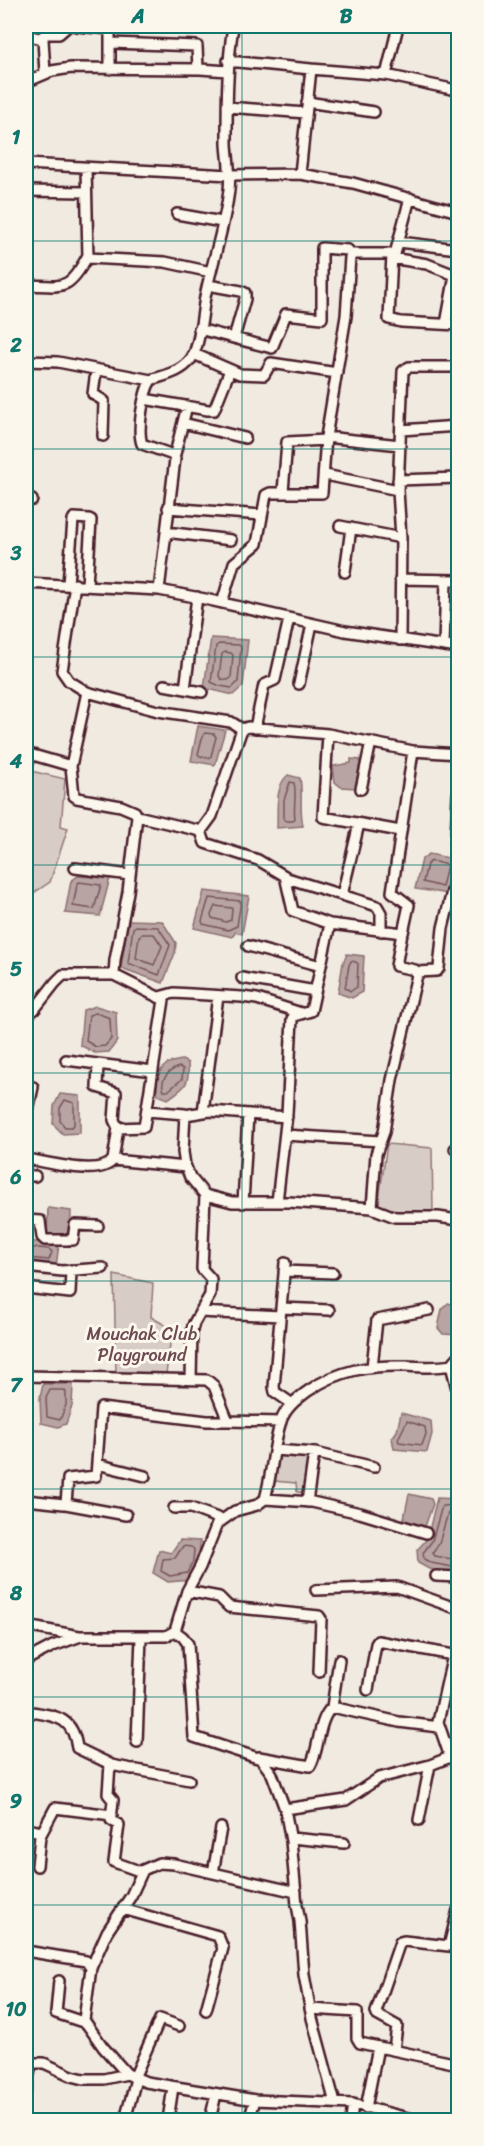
<svg xmlns="http://www.w3.org/2000/svg" width="484" height="2146" font-family="Sriracha,sans-serif">
  <rect width="100%" height="100%" fill="#f0eae0"/>
  <filter id="ink" filterUnits="userSpaceOnUse"><feTurbulence type="fractalNoise" baseFrequency=".0167" numOctaves="2"/><feDisplacementMap in="SourceGraphic" scale="12" xChannelSelector="R" yChannelSelector="G"/><feConvolveMatrix kernelMatrix="1 2 1 2 8 2 1 2 1" color-interpolation-filters="sRGB"/></filter>
  <g filter="url(#ink)">
    <path fill="#d8ccc6" stroke="#917678" stroke-width="1.5" d="M31,771L65,779L61,826L68,828L50,882L26,898V780Z
      M387,1144L432,1148L433,1212L406,1214L378,1206Z
      M114,1275L153,1283L151,1317L172,1329L166,1374L116,1375Z
      M280,1453L313,1454L308,1493L297,1492L296,1483L274,1481Z"/>
    <path fill="#b8a4a2" stroke="#8c6f72" stroke-width="1.5" d="M211,638L248,640L243,686L233,695L204,688Z
      M198,726L225,730L215,765L191,761Z
      M351,759L361,760L355,788L341,787L335,782L333,766L351,763Z
      M288,775L300,778C303,795 299,808 303,826L277,828C278,813 274,786 288,775Z
      M429,854L454,859L449,894L415,889L422,859Z
      M78,876L110,878L100,916L65,913L71,881Z
      M204,891L249,896L242,934L236,932L232,937L194,928Z
      M128,920L162,921L176,943L175,953L163,983L121,968Z
      M347,954L364,956L362,992L352,998L338,993L343,963Z
      M96,1006L116,1012L117,1041L109,1052L95,1053L80,1045L83,1010Z
      M182,1060L188,1063C190,1085 185,1087 168,1099L158,1095C155,1085 157,1071 167,1064C171,1062 178,1061 182,1060Z
      M60,1094L80,1096V1133L63,1134L53,1124L54,1106Z
      M48,1208L71,1211L70,1239L47,1238Z
      M26,1241L59,1244L56,1267L26,1263Z
      M448,1303L458,1306V1335L443,1334L438,1328L442,1309Z
      M43,1384H73L72,1406L66,1424L58,1427L41,1423L40,1398Z
      M401,1413L431,1421L432,1434L427,1452L394,1449L392,1438L397,1431Z
      M409,1494L431,1499L433,1504L424,1529L403,1523Z
      M437,1498L458,1499V1574L429,1569L418,1563L417,1550L427,1539Z
      M180,1540L200,1541L199,1563L191,1580L168,1582L153,1573L159,1550L171,1553Z"/>
    <g fill="none" stroke-linecap="round" stroke-linejoin="round">
      <path stroke="#76545b" stroke-width="1.5" d="M219,644L239,645L241,647L238,682L232,688L220,686L211,682L216,646Z
        M225,652L231,653L233,655L231,678L228,680L221,679L219,676L222,654Z
        M205,733L214,734L216,737L211,756L209,758L200,756L198,754L203,735Z
        M290,782L294,783C297,794 293,806 295,818L293,821H287L284,819V800Z
        M432,861L447,865L442,887L423,882L427,864Z
        M79,882L101,885L94,909L73,906L77,885Z
        M209,898L241,901L237,926L228,930L203,924L202,921Z
        M215,906L232,908L231,920L226,922L212,918L211,915Z
        M136,926L158,927L170,945L159,975L128,963L133,928Z
        M142,934H154L162,946L154,965L136,958L139,936Z
        M351,961L356,962L358,964L357,987L351,991L345,988L349,965Z
        M96,1013L110,1018L111,1039L105,1046L96,1047L86,1041L89,1015Z
        M179,1067L183,1069L182,1079L168,1091H164C159,1080 169,1070 179,1067Z
        M65,1100L74,1103V1125L72,1127H65L60,1121V1108Z
        M26,1247L49,1249L52,1252L49,1260L26,1258
        M50,1390H64L66,1392V1405L60,1420L47,1417L46,1398Z
        M407,1421L425,1427L426,1434L422,1445L399,1442L398,1439Z
        M458,1505L442,1506L432,1541L423,1553L424,1559L431,1563L458,1568
        M458,1512L448,1513L439,1543L433,1553L435,1556L458,1560
        M183,1546L191,1547L194,1549L193,1561L187,1573L170,1576L161,1571L163,1559L175,1558Z"/>
      <defs>
        <path id="minor" d="M76,26L110,29V69
          M233,26C227,65 227,104 227,144C228,160 231,174 229,190C225,226 212,262 205,297C202,314 200,346 191,359C182,372 165,375 151,380C143,393 137,430 142,444L173,455L175,459L159,590L205,599L345,631L458,648
          M26,35L43,39L45,73
          M41,37L47,34H59L68,26
          M111,43L197,46L198,69
          M228,61L311,69L300,174
          M311,69L386,75L456,90
          M386,75L398,26
          M26,82L52,71L71,68L200,69L228,71
          M307,102L374,112
          M227,107L306,113
          M26,164L230,175L300,174L353,183L458,212
          M86,168L88,258L165,262L211,272
          M26,191L85,192
          M177,214L222,222
          M399,242L458,249
          M392,254L389,319L401,322L458,325
          M392,258L427,264L455,275L446,324
          M26,285C63,286 68,292 87,257
          M208,285L241,291L245,293V299L234,338
          M199,329L272,348L286,314L322,318V248L348,250L352,255
          M194,354L240,374L264,375L271,363L337,373
          M26,361L58,362L151,380
          M96,371L93,394L104,401L103,436
          M144,399L208,410H214L230,370
          M183,423L245,438
          M401,430L458,426
          M326,437L400,445
          M174,458L187,406
          M325,475L398,490
          M398,480L458,478
          M283,492L287,442L326,440
          M26,501L32,500
          M168,508L262,515
          M340,526L401,538
          M166,532L231,540
          M345,572L351,528
          M400,579L458,580
          M26,583L159,590
          M68,584L73,520L74,518L89,519L91,520L87,585
          M75,584L62,671L69,681L87,692
          M222,603L234,563L257,544L266,495L270,493H322L326,437L346,316L350,257L353,254H395L410,198
          M400,640L401,538L398,490L403,371L409,367H458
          M444,645L446,580
          M299,684L312,624
          M164,685L202,692
          M185,689L197,597
          M255,728L264,685L275,680L289,619
          M328,734L323,817L400,831
          M26,753L71,766L74,796L77,798L121,806L135,812L137,816L128,892L115,960L114,975
          M71,766L87,692L158,711L231,722L242,729L248,727L328,734L413,751L458,754
          M26,770L30,754
          M361,789L371,742
          M137,816L201,831L212,816L242,729
          M201,831L205,843L258,860L285,876L293,911L330,924L311,1011L294,1016L292,1019L287,1114L277,1202
          M75,868L130,875
          M287,878L377,906L381,913V931
          M342,895L359,824
          M330,924L403,933L409,905L392,892L413,751
          M248,946L321,966
          M417,972L437,971L439,968L443,928L454,883L458,794
          M242,978L315,991
          M159,997L174,993L242,997L257,999L301,1013
          M26,1011L34,1010L55,983L63,975H114L164,1000L144,1127L118,1128L113,1160C100,1178 45,1161 26,1159
          M66,1060L153,1071
          M98,1064L97,1087L116,1093L114,1120L118,1128
          M147,1111L185,1114L183,1152L185,1165L190,1177L205,1195L232,1202H289L331,1205L372,1208L395,1217H438L458,1220
          M203,1112L218,996
          M185,1115L210,1111L287,1117
          M26,1120L33,1087
          M285,1135L380,1141
          M455,1149H458
          M113,1160L186,1167
          M26,1176H35
          M243,1203L248,1114
          M372,1208L376,1154L384,1132L392,1080L417,975L415,970L396,966L402,933
          M26,1220L40,1221L42,1237L45,1240H73L75,1225L98,1226
          M285,1263L274,1387L275,1392L291,1403
          M26,1267L62,1271L103,1268
          M284,1271L333,1273
          M26,1288L70,1293L71,1270
          M281,1308L329,1310
          M200,1312L280,1316
          M451,1365L458,1393
          M372,1367L377,1320L429,1310
          M26,1376L207,1380L214,1386L228,1421L281,1422
          M191,1379L192,1330L194,1323L210,1295L211,1279L202,1269L205,1195
          M275,1450L315,1453L374,1467
          M97,1464L145,1476
          M265,1499L312,1502L360,1513L426,1533
          M26,1500L64,1504L66,1503L68,1479L96,1476L101,1408L207,1421H228
          M307,1502L314,1453
          M66,1504L126,1515
          M174,1508H191L220,1519
          M436,1576L458,1577
          M316,1590L397,1587L458,1609
          M187,1591L219,1597L229,1607L319,1616L321,1619L319,1672
          M26,1626L79,1636
          M175,1631L183,1637L188,1644L194,1737L261,1759L272,1774L285,1809L291,1841L297,1905L300,1921L304,1975L312,2018L335,2103
          M26,1663L28,1659L53,1646L81,1636H166L175,1631L187,1591L200,1567L217,1524L235,1511L257,1505L265,1499C272,1474 273,1446 281,1421C286,1407 296,1400 308,1391C338,1370 370,1365 405,1366C421,1367 436,1368 451,1365L458,1357
          M368,1690L376,1644L378,1641L453,1655L438,1722L450,1757
          M332,1707L339,1660
          M26,1711C54,1716 73,1715 77,1748L110,1764L108,1794L113,1800L111,1820L119,1825L114,1862L142,1872
          M137,1742L141,1637
          M259,1757L310,1766C320,1750 317,1721 332,1707L399,1722L439,1727
          M111,1765L189,1780
          M285,1809L346,1800L379,1778L430,1765L458,1754
          M419,1820L430,1765
          M26,1829L42,1832
          M291,1838L344,1843
          M37,1866L40,1836L55,1808L112,1815
          M213,1873L221,1828
          M123,1909L218,1936L223,1948L206,2010
          M449,1946L458,1910
          M26,1951L86,1961L91,1968L84,2020L103,2047L127,2074
          M91,1968L107,1932L131,1896L143,1870L159,1863L174,1864L296,1892
          M59,1981L56,2013L86,2023
          M310,2009L357,2012V2038L360,2043L458,2064
          M394,2050L397,2026L377,2015L376,2012L400,1942L404,1941L458,1947
          M26,2068L35,2063H44L72,2076L84,2079H104L127,2074L146,2082L255,2100L353,2104L416,2120
          M134,2078L160,2019L179,2026
          M26,2089L31,2065
          M366,2108L378,2047
          M125,2120L136,2079
          M168,2120L173,2087
          M210,2120L216,2094
          M249,2120L255,2100
          M351,2120L353,2104"/>
      </defs>
      <use href="#minor" stroke="#4a1f2b" stroke-width="14"/>
      <use href="#minor" stroke="#fbf7ec" stroke-width="9"/>
    </g>
  </g>
  <path fill="none" stroke="#0f766e" stroke-width="1.5" stroke-opacity="0.55" d="M242,26V2120M26,241H458M26,449H458M26,657H458M26,865H458M26,1073H458M26,1281H458M26,1489H458M26,1697H458M26,1905H458"/>
  <g text-anchor="middle" dominant-baseline="central" stroke-width="6" stroke-linejoin="round" paint-order="stroke">
    <g font-size="18" fill="#6e4a52" stroke="#fbf7ec">
      <text x="142" y="1334">Mouchak Club<tspan x="142" dy="21">Playground</tspan></text>
    </g>
  </g>
  <rect width="484" height="2146" fill="none" stroke="#fbf7ec" stroke-width="66"/>
  <rect x="33" y="33" width="418" height="2080" fill="none" stroke="#0f766e" stroke-width="2"/>
  <g font-size="20" text-anchor="middle" font-weight="bold" fill="#0f766e">
    <text x="138" y="23">A</text>
    <text x="346" y="23">B</text>
    <text x="16" y="144">1</text>
    <text x="16" y="352">2</text>
    <text x="16" y="560">3</text>
    <text x="16" y="768">4</text>
    <text x="16" y="976">5</text>
    <text x="16" y="1184">6</text>
    <text x="16" y="1392">7</text>
    <text x="16" y="1600">8</text>
    <text x="16" y="1808">9</text>
    <text x="16" y="2016">10</text>
  </g>
</svg>
